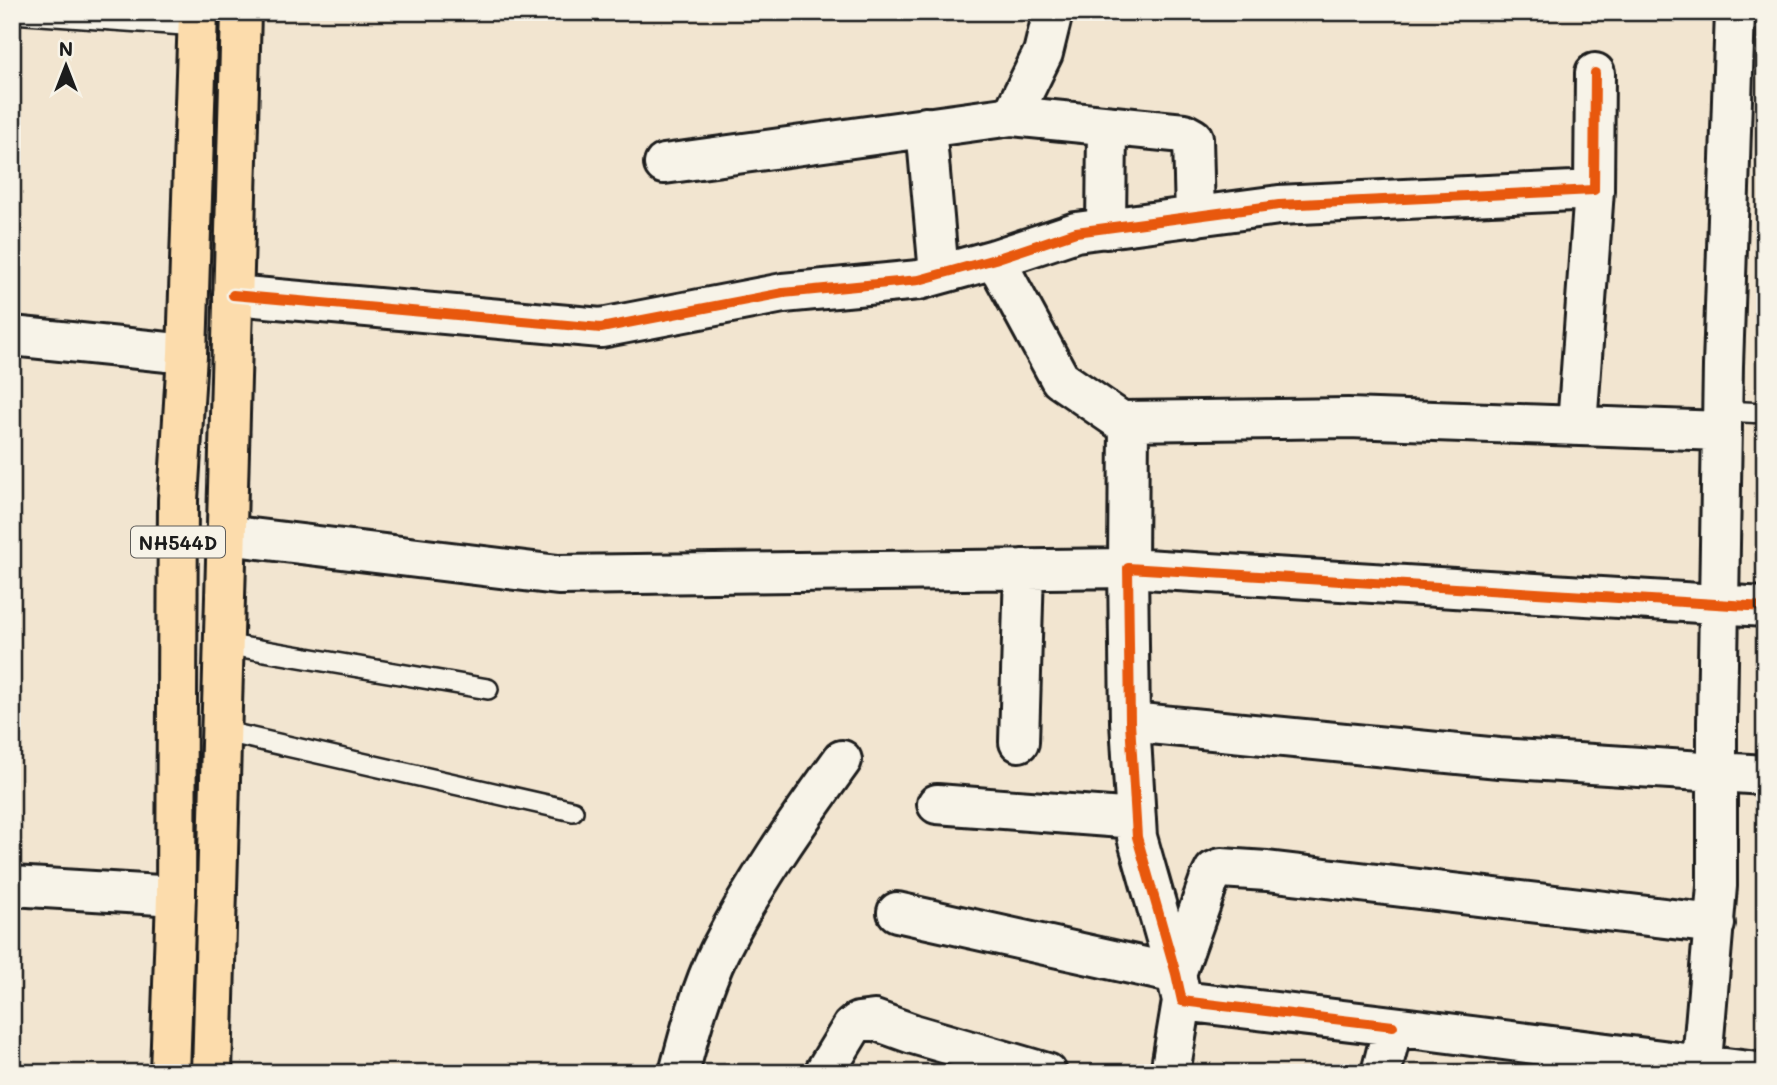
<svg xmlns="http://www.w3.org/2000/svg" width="1777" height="1085" font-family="Mali,sans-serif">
  <rect width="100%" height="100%" fill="#f2e5d0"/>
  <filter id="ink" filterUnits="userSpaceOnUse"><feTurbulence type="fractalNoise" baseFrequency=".0143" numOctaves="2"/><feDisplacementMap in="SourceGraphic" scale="14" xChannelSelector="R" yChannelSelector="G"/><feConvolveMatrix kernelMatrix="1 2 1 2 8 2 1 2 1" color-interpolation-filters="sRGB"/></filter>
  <g filter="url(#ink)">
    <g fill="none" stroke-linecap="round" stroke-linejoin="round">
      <defs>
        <path id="service" d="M12,13L198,26
          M1723,411L1765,413
          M224,644L488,689
          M221,731L573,811"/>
        <path id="minor" d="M1053,12L1043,53L1012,116L1184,133L1193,138L1195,217
          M926,127L939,274
          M664,164L1012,116
          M1106,229L1107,126
          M995,259L1060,379L1121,421L1348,418L1722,431
          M233,295L601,328L783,293L919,280L995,259L1076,232L1279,205L1594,190L1595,73
          M12,336L187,354
          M1577,426L1594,190
          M226,535L558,575L1128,568L1129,421
          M1130,722L1499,758L1765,775
          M1019,742L1024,569
          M937,804L1136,819
          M12,886L176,896
          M897,912L1176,974L1209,881L1214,871L1221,868L1267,871L1715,924
          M1393,1026L1182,1001L1176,974L1137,837L1130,722L1128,568L1765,607
          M679,1073C690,1031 701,989 720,950C754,883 798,821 842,760
          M824,1073L852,1027L858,1022L874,1020L913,1034L1047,1073
          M1170,1073L1182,1001
          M1381,1073L1393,1026L1765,1073
          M1701,1073L1717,886V723L1723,366L1735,12"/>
        <path id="trunk" d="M170,1073L176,896L178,500L187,354L198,12
          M212,1073L241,12"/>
      </defs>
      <use href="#service" stroke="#1c1c1c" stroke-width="24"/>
      <use href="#minor" stroke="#1c1c1c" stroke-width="44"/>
      <use href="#trunk" stroke="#1c1c1c" stroke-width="44"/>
      <use href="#service" stroke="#f7f3e8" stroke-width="19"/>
      <use href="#minor" stroke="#f7f3e8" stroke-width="38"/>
      <use href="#trunk" stroke="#fcdcac" stroke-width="38"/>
      <defs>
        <path id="cycleway" d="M233,295L601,328L783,293L919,280L995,259L1076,232L1279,205L1594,190L1595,73
          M1393,1026L1182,1001L1176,974L1137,837L1130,722L1128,568L1765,607"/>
      </defs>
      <use href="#cycleway" stroke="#f7f3e8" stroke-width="15"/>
      <use href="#cycleway" stroke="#e8590c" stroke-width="10"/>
    </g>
  </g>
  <g text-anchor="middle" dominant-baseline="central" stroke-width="5" stroke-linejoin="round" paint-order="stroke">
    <rect fill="#f7f3e8" stroke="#5e5c59" stroke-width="2" x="131" y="526.5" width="94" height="31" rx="5"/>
    <g font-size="19" font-weight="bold" fill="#1c1c1c">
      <text x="178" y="542">NH544D</text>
    </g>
  </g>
  <rect width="1777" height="1085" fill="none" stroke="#f7f3e8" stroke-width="42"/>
  <rect x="21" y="21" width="1735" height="1043" fill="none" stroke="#1c1c1c" stroke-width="2.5" filter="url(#ink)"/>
  <g transform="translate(66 66)" stroke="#f7f3e8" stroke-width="5" paint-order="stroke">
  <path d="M0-5L12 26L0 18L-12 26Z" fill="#1c1c1c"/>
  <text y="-10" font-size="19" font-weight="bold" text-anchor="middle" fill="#1c1c1c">N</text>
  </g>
</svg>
